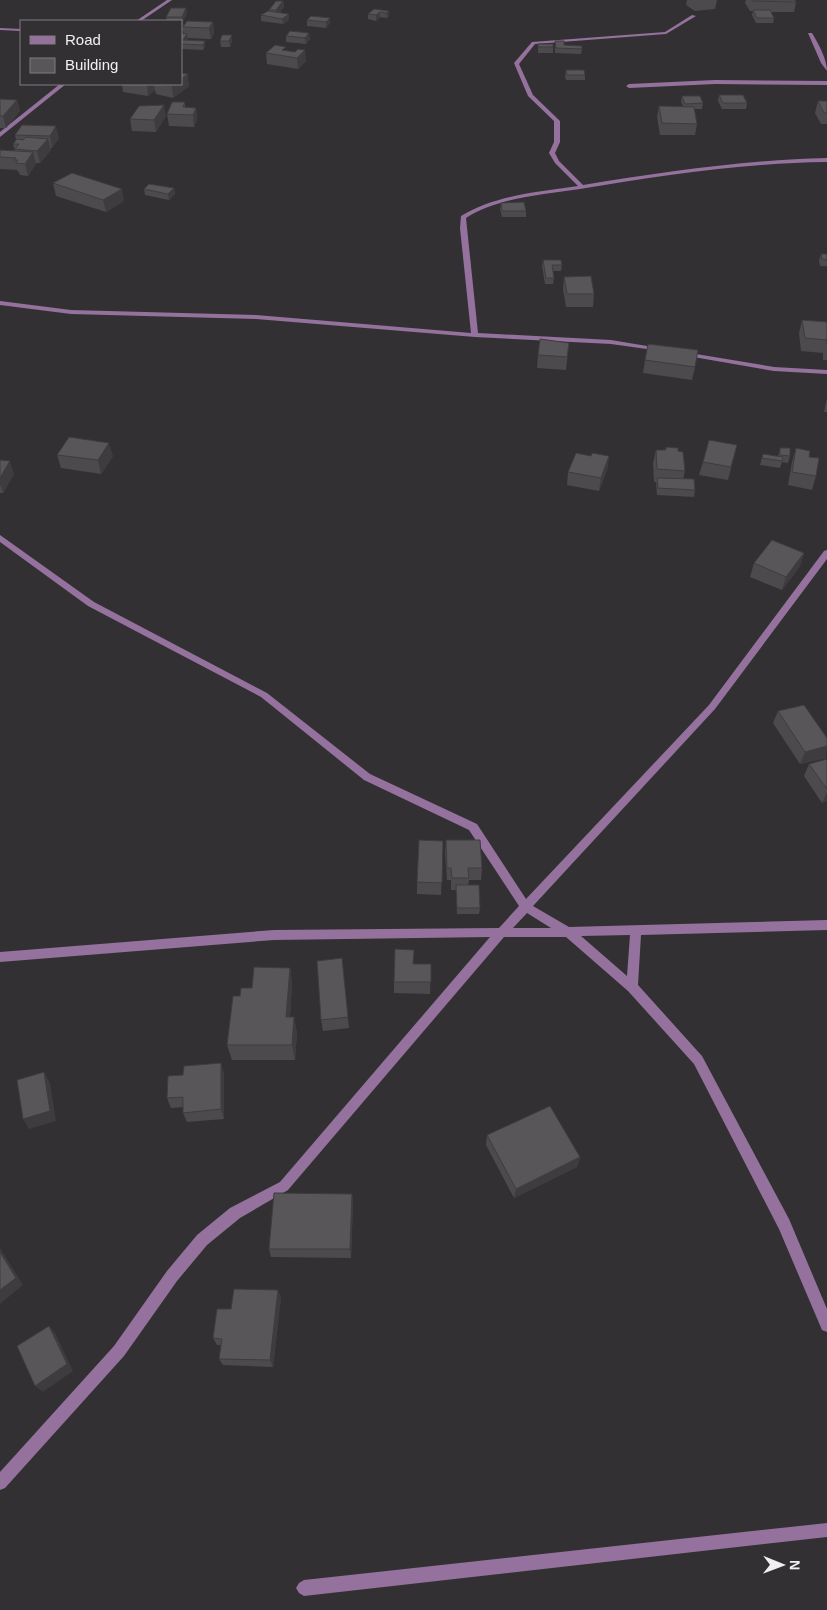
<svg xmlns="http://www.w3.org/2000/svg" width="827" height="1610" font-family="Helvetica,sans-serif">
  <rect width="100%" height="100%" fill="#333034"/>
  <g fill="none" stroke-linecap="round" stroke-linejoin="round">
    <path fill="#94729d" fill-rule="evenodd" d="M167,0H172L141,21H136Z
      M692,15L696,16L666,34L535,44L519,64L533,95L560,121V142L555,153L559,161L583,185C664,172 745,160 827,158V162C744,163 662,175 580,189C541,195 500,197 466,218L478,333L611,340L659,348L662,350L661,351L611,344L475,337L256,319L71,314L0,305V301L71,310L256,315L471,333L460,228L461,216C496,195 538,192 578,186L555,163L549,153L554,142V121L528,96L514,63L532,42L665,32Z
      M0,28L21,29V31L0,30Z
      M808,33H812C818,43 827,59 827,71L821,63Z
      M715,80L827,81V85L715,84L629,88L626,86L629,84Z
      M60,84H66L0,137V132Z
      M684,352L774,367L827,370V374L774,371L682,355L681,354Z
      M0,535L94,602L267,693L370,774L477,824L526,899L709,705L824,551L827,550V559L715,709L533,906L569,927L827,920V930L641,935L638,985L702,1056L789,1219L827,1309V1332L822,1330L779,1229L694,1064L628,991L566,937H504L288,1190L240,1218L207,1245L177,1281L124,1356L5,1488L0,1490V1472L114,1346L167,1271L197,1235L230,1208L280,1182L490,937L274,940L0,962V952L274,930L499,928L519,906L469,830L364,780L261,697L88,606L0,542ZM527,913L551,928H513ZM630,935L627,976L581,936Z
      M827,1523V1537L304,1596L299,1593L296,1588L299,1583L304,1580Z"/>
  </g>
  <path fill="#4d4a4d" d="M687,0H717L715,9L695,11L686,5Z
    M746,0H795L796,2L794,12H771L774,18L773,23H756L752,15L753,11H750L745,3Z
    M283,1L284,7L279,13L289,20L283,24L261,21V15L269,11V10Z
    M389,11V16L387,18L380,17L376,21L368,19V14Z
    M187,13L183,22H181V21H167L166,17Z
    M330,18V23L326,28L307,26V20Z
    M181,22L183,23L184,26L213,22L214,33L211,39L188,38L187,40L205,41V47L203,50L181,49V33L184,34L183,30L181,32Z
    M286,36L310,39L306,44L286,42Z
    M220,41H232L230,47H221Z
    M555,41L564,45L582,49L581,54L555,53Z
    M538,44L553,47V53H538Z
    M286,51L306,61L298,69L267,64L266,53Z
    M566,70L585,75V80H566L565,76Z
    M122,84H181L189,86L173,98L156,94L155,90L148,96L123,92Z
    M719,95L747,103L746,109H722L718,101Z
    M682,96L703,103L702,109H694L697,124L695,135H660L657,117L659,106H683L681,102Z
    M0,99L17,100L20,111L6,128H0Z
    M818,101H827V124H821L815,113Z
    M185,102V107L196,108L197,119L194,127L169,126L167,114Z
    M166,116L156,132L132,131L130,119Z
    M22,125L59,138L52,148H50L51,150L40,163H36V164L28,176L20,175L19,172H18L17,170L0,169V150L15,151L13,144L16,140L15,135Z
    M53,183L124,201L106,212L56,196Z
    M174,188L175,194L169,200L145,195L144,189Z
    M501,203L526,211V217H502L500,209Z
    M821,254H827V266H820L819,261Z
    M543,260L562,265L561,271H553L554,278L553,284H545L542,266Z
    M564,277L594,294L593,307H566L563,289Z
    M802,320L827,322V360H823V353L801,351L799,333Z
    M569,343L566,370L537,368L538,355Z
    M645,360L695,367L692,380L643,373Z
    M827,398V412H824Z
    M737,445L728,480L699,475L703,462Z
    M666,447L678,451L685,471L683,479L695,490L694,497L657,495L656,482H654L653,463L656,450H665Z
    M780,448L790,456L788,463L782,462L780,468L760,465L763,454L778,457Z
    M796,448L809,457L816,476L812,490L788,485L792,462Z
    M57,455L113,456L101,474L61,468Z
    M591,456H609L607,470L599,491L567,485L568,472Z
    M0,460L14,474L3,493H0Z
    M804,553L800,566L782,590L750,577L754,563Z
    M778,711L826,758L800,764L773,723Z
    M827,759V801L822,803L804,776L809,764Z
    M446,840L482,868L481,880H469L468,885L480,908L479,914H457L456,890H451V880H447L445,852Z
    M443,841L441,895L417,894V882Z
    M342,958L349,1028L323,1031L321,1020Z
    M431,964L430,994L394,993V982Z
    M290,968L292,984L290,1017L297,1032L295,1060H232L227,1045L240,996L252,988Z
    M224,1073V1119L187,1122L183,1113V1107L171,1108L167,1098Z
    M487,1135L580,1157L577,1167L514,1198L486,1145Z
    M352,1194L353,1203L351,1258L271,1257L269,1249Z
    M281,1297L273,1367L223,1365L219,1359L221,1345H217L213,1338L231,1309Z"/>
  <path fill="#3e3c3f" d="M283,1L284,7L277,16L276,10Z
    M186,8L187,13L183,22L182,17Z
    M389,11V16L387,18L386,13Z
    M380,12V17L376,21V15Z
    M289,14V20L283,24L282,19Z
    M330,18V23L326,28V22Z
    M213,22L214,33L211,39L209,28Z
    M183,23L184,27H183V30L182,32L181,27Z
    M309,33L310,39L306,44L305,38Z
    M187,34L188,39L185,44L183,40Z
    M232,35V41L230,47L229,41Z
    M205,41V47L203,50V45Z
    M305,50L306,61L298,69L297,58Z
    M188,74L189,86L173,98L172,86L175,84H181V79Z
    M147,84H154L155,90L148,96Z
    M17,100L20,111L6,128L3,116Z
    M164,105L166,116L156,132L154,120Z
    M196,108L197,119L194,127L193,115Z
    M56,126L59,138L52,148L50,136Z
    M48,139L51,150L40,163L37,151Z
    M33,152L36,164L28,176L25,164Z
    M174,188L175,194L169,200L168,194Z
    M122,189L124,201L106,212L103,200Z
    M109,443L113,456L101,474L98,460Z
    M609,456L607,470L599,491L601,478Z
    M10,461L14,474L3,493L0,484V478Z
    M804,553L800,566L782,590L786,577Z
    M827,746L826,758L800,764L805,752Z
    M827,792V801L822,803Z
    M290,968L292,984L289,1032L286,1017Z
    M294,1017L297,1032L295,1060L292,1045Z
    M221,1063L224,1073V1119L221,1109Z
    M44,1072L50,1083L56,1121L29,1129L23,1119Z
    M580,1157L577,1167L514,1198L516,1189Z
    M352,1194L353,1203L351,1258L350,1249Z
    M0,1248L23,1285L0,1304Z
    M278,1290L281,1297L273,1367L270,1360Z
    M49,1326L55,1333L73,1371L43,1392L35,1386Z"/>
  <path fill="#59565a" stroke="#3e3c3f" d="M752,0H795L796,2L752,1Z
    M276,1H283L276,10H269Z
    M171,8H186L182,17H166Z
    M374,9L389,11L386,13L380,12L376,15L368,14Z
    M753,10H770L774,18H757Z
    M268,11L289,14L282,19L261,15Z
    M311,16L330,18L326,22L307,20Z
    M187,21L213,22L209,28L183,27Z
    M290,31L309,33L305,38L286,36Z
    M181,33L187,34L183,40L205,41L203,45L181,44Z
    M222,35H232L229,41H220Z
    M555,41H564V45L582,46V49L556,48Z
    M538,44H553V47H538Z
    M275,45L286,47L282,50L295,52L298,49L305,50L297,58L266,53Z
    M566,70H584L585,75H567Z
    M181,73L188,74L181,79Z
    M159,84H175L172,86Z
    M719,95H743L747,103H723Z
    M682,96H700L703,103L685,104Z
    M0,99L17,100L3,116H0Z
    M818,101H827V113H824Z
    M172,102H185L183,107L196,108L193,115L167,114Z
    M164,105L154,120L130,119L139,106Z
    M659,106L694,107L697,124L662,123Z
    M22,125L56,126L50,136L15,135Z
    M26,137L48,139L37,151L15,149L19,144H13L17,139L23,140Z
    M0,150L33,152L25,164L16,163L18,160H14L16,158L0,157Z
    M72,173L122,189L103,200L53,183Z
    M149,184L174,188L168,194L144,189Z
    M524,202L526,211H502L501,203Z
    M821,254H827V260L822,259Z
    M543,260H561L562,265H552L554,278H546Z
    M591,276L594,294H567L564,277Z
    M802,320L827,322V344V340L805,338Z
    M540,339L569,343L567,357L538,355Z
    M648,344L698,350L695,367L645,360Z
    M69,437L109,443L98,460L57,455Z
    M709,440L737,445L731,467L703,462Z
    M666,447L678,448V451L683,452L685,471L657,469L656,450H666Z
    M780,448H790V456L780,455Z
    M796,448L810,451L809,457L819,458L816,476L792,472Z
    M576,453L591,456L592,453L609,456L601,478L568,472Z
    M763,454L783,457L782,461L762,458Z
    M0,460L10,461L0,478Z
    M657,478L694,479L695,490L658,488Z
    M772,540L804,553L786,577L754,563Z
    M804,705L827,738V746L805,752L778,711Z
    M827,759V789L809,764Z
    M419,840L443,841L442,883L417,882Z
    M446,840H480L482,868H468L469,878H452L451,868H447Z
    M456,885H479L480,908H457Z
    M395,949L414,950L413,964H431V982H394Z
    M342,958L348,1017L321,1020L317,961Z
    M254,967L290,968L286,1017H294L292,1045H227L233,996H240L241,988H252Z
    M221,1063V1109L183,1113V1097L167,1098L168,1076L183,1075L184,1066Z
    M44,1072L50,1111L23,1119L17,1080Z
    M550,1106L580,1157L516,1189L487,1135Z
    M274,1193L352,1194L350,1249H269Z
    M0,1252L16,1278L0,1290Z
    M234,1289L278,1290L270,1360L219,1359L222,1339L213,1338L217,1309H231Z
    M49,1326L67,1364L35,1386L17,1346Z"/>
  <rect x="20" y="20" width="162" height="65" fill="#333034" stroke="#7f7c80"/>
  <rect x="30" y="36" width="25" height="8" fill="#94729d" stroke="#7f7c80"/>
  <text x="65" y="45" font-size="15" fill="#f1eff2">Road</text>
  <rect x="30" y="58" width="25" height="15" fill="#59565a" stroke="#7f7c80"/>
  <text x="65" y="70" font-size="15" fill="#f1eff2">Building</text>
  <g transform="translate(782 1565) rotate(91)" stroke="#333034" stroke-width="4" paint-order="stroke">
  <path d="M0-4L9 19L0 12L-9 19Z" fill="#f1eff2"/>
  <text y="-8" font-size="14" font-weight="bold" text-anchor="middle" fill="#f1eff2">N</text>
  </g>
</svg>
